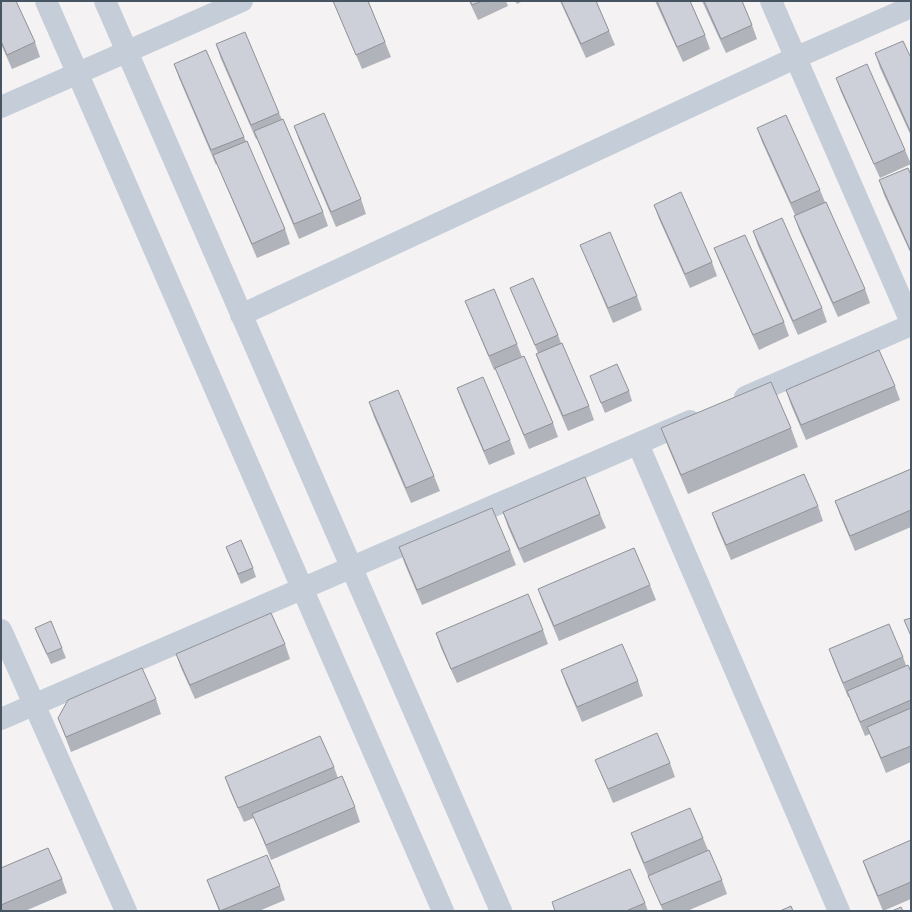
<svg xmlns="http://www.w3.org/2000/svg" width="912" height="912" font-family="'DM Sans',sans-serif">
  <rect width="100%" height="100%" fill="#f4f2f2"/>
  <g fill="none" stroke-linecap="round" stroke-linejoin="round">
    <path stroke="#c4cdd8" stroke-width="22" d="M46,1L443,911
      M105,1L501,911
      M771,1L911,322
      M1,107L242,1
      M241,315L795,58L911,7
      M745,397L911,325
      M638,444L839,911
      M1,630L126,911
      M1,719L690,421"/>
  </g>
  <path fill="#b0b3ba" d="M1,1L35,42L40,57L12,69L1,44Z
    M333,1H368L385,42L391,57L362,69Z
    M469,1H506L508,6L478,20Z
    M515,1H523L517,4Z
    M560,1H596L609,31L615,45L586,58Z
    M655,1H690L705,35L710,49L683,62Z
    M702,1H742L752,25L757,39L726,53Z
    M216,44L279,113L323,212L328,226L299,239L257,139H256L221,59Z
    M875,53L911,58V136L880,68Z
    M174,64L244,137L285,229L290,244L257,258L217,164L216,165L179,78Z
    M836,78L905,150L911,164L880,178L841,92Z
    M294,126L361,199L366,214L336,227L299,140Z
    M757,128L820,190L825,202L865,289L870,303L838,317L799,230L794,216L795,215L762,142Z
    M911,175V254L884,195L879,180Z
    M654,205L712,262L717,276L690,288L659,219Z
    M753,231L822,308L827,322L798,335L758,246Z
    M580,245L637,296L642,310L613,323L586,259Z
    M714,248L784,322L789,336L759,350L720,263Z
    M510,288L558,335L561,343L589,406L594,420L568,431L541,368L536,354L538,353L514,297Z
    M465,301L517,344L522,357L553,423L558,437L529,449L501,382L496,369L494,370L471,315Z
    M590,376L629,391L632,401L605,413Z
    M895,386L900,400L806,440L791,405L786,390Z
    M457,388L510,440L515,454L489,465L462,402Z
    M369,402L434,476L440,491L411,503L374,417Z
    M661,428H791L798,447L688,494L668,447Z
    M911,469V527L855,551L840,515L835,501Z
    M818,506L823,521L731,560L717,527L712,513Z
    M503,512L600,514L606,528L524,563L508,527Z
    M226,547L253,568L256,577L241,584Z
    M399,547L510,550L516,565L422,605L404,562Z
    M650,585L656,600L559,641L543,603L538,589Z
    M35,628L62,648L66,658L51,664L39,638Z
    M543,630L548,644L457,683L441,648L436,633Z
    M285,644L290,659L195,699L181,668L176,654Z
    M829,649L903,657L906,665L911,672V762L886,773L870,734L865,736L849,697H848L834,663Z
    M561,670L638,681L643,696L582,722L566,684Z
    M156,699L161,714L71,752L58,718Z
    M595,760L670,763L675,777L613,803L601,774Z
    M334,767L338,778L355,807L360,822L271,860L254,818L244,822L230,791L225,777Z
    M631,833L703,838L708,850L722,880L727,894L687,911H663L636,847Z
    M911,840V899L883,911L868,875L863,861Z
    M1,868L62,879L67,893L25,911H1Z
    M207,880L280,886L285,900L259,911H219Z
    M645,903L648,911H555Z"/>
  <path fill="#cdd0d8" stroke="#909297" d="M1,1H16L35,42L7,55L1,41Z
    M333,1H368L385,42L356,55Z
    M470,1H482L472,5Z
    M561,1H596L609,31L581,44Z
    M657,1H690L705,35L677,47Z
    M704,1H742L752,25L721,39Z
    M245,32L279,113L251,125L216,44Z
    M903,41L911,58V133L875,53Z
    M206,50L244,137L211,150L174,64Z
    M867,64L905,150L874,164L836,78Z
    M324,113L361,199L331,212L294,126Z
    M786,115L820,190L791,203L757,128Z
    M283,119L323,212L294,224L254,131Z
    M247,141L285,229L252,244L213,155Z
    M908,168L911,175V252L879,180Z
    M681,192L712,262L685,274L654,205Z
    M826,202L865,289L833,303L794,216Z
    M782,218L822,308L793,321L753,231Z
    M610,232L637,296L608,308L580,245Z
    M745,235L784,322L753,335L714,248Z
    M533,278L558,335L535,345L510,288Z
    M494,289L517,344L489,356L465,301Z
    M562,343L589,406L563,416L536,354Z
    M879,350L895,386L801,425L786,390Z
    M524,356L553,423L524,435L495,368Z
    M617,364L629,391L601,403L590,376Z
    M483,377L510,440L484,451L457,388Z
    M771,382L791,428L681,475L661,428Z
    M398,390L434,476L406,488L369,402Z
    M911,469V510L850,536L835,501Z
    M804,474L818,506L726,545L712,513Z
    M585,477L600,514L519,549L503,512Z
    M492,508L510,550L417,590L399,547Z
    M241,540L253,568L238,574L226,547Z
    M634,548L650,585L554,626L538,589Z
    M528,594L543,630L451,669L436,633Z
    M271,613L285,644L190,685L176,654Z
    M911,618V636L904,620Z
    M51,621L62,648L47,654L35,628Z
    M889,624L903,657L843,683L829,649Z
    M622,644L638,681L577,707L561,670Z
    M908,665L911,672V700L860,722L847,691Z
    M142,668L156,699L66,737L58,718L68,700Z
    M911,708V746L881,758L867,727Z
    M657,733L670,763L608,789L595,760Z
    M320,736L334,767L238,808L225,777Z
    M342,776L355,807L266,845L252,814Z
    M690,808L703,838L644,863L631,833Z
    M911,840V882L878,896L863,861Z
    M48,848L62,879L1,905V868Z
    M709,850L722,880L661,905L648,876Z
    M267,855L280,886L220,911L207,880Z
    M630,869L645,903L626,911H555L552,902Z
    M791,906L793,911H780Z
    M901,907L903,911H892Z"/>
  <rect width="912" height="912" fill="none" stroke="#475462" stroke-width="4"/>
</svg>
